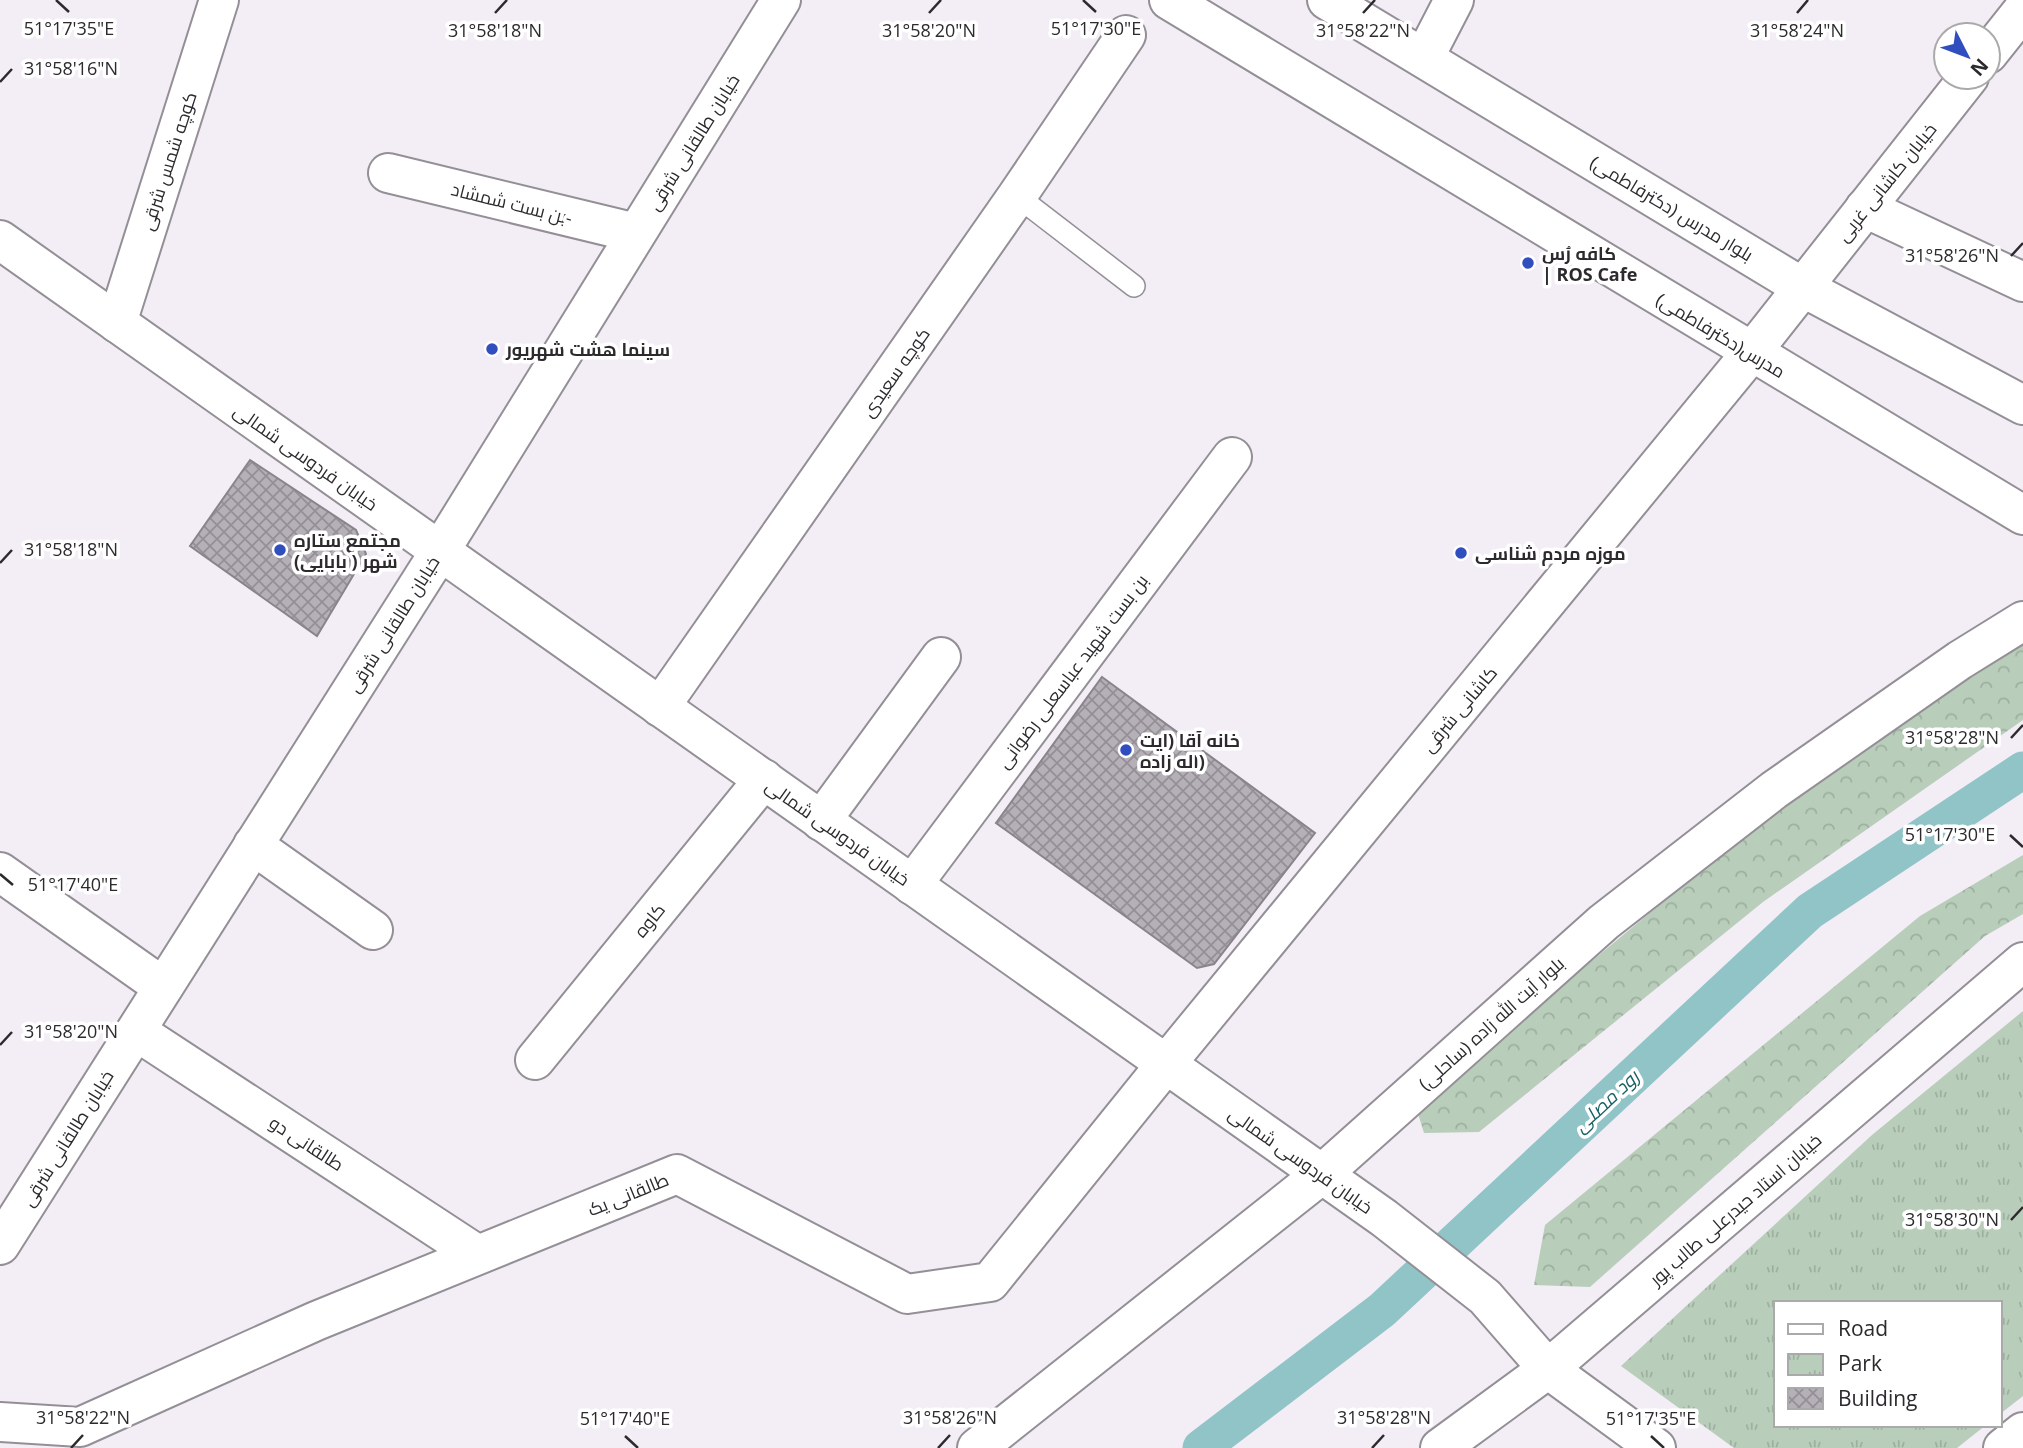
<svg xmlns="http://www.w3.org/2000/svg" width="2023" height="1448" font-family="'Open Sans',Cairo,sans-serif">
  <defs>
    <pattern id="forest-crowns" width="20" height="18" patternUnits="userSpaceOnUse" patternTransform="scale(1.75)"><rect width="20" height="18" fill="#b8cdba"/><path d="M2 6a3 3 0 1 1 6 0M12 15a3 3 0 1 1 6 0" fill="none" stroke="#9eb0a0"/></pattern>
    <pattern id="park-tufts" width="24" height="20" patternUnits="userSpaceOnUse" patternTransform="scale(1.75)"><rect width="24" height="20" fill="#b8cdba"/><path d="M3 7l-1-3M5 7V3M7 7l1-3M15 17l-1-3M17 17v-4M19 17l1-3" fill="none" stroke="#9eb0a0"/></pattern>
    <pattern id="building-cross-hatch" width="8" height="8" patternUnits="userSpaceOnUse" patternTransform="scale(1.75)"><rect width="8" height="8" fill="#b5b0b7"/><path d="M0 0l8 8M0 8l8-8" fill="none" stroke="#938f95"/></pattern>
  </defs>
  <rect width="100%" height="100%" fill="#f3edf5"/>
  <path fill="url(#forest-crowns)" d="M2023,636V720L1763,902L1479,1132L1424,1133L1416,1107L1788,798Z
    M2023,855V914L1985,936L1590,1287L1534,1285L1545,1225L1920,916Z"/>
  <path fill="url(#park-tufts)" d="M2023,1011V1396L2000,1414V1303H1776V1425H1986L1957,1448H1734L1621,1366L1872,1135Z"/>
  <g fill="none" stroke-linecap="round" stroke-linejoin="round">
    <path stroke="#90c4c6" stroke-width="37" d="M1201,1448L1382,1310L1810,911L2023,770"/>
  </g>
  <path fill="url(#building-cross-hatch)" stroke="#89848b" stroke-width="2" d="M250,460L356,530L366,554L317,636L190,546Z
    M1102,677L1315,833L1214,964L1197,968L996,823Z"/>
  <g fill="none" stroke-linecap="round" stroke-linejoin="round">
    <defs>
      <path id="lane" d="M1017,196L1134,286"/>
      <path id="street" d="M1424,58L1454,0
        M388,173L636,233
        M1865,208L2023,282
        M117,323L219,0
        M660,707L1017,196L1126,35
        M821,821L941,657
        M253,845L373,930
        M0,872L163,987
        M912,885L1232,457
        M136,1031L478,1255
        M535,1060L764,779
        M0,1422L80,1427L316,1321L677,1174L907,1294L990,1282L1166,1064
        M2003,1448L2023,1432"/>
      <path id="secondary" d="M1169,0L2023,515
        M1327,0L1802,287L2023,405
        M1988,54L2023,10
        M0,240L1384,1218L1485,1297L1548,1369L1656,1448
        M1166,1064L1751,353L1969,77
        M0,1245L440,551L781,0
        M977,1448L1322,1174L1604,922L1774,790L1960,660L2023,621
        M1440,1448L1548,1369L2023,962"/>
    </defs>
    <use href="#lane" stroke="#948f96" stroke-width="24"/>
    <use href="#street" stroke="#948f96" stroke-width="42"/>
    <use href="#secondary" stroke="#948f96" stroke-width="42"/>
    <use href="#lane" stroke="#fff" stroke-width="21"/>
    <use href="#street" stroke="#fff" stroke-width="38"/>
    <use href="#secondary" stroke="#fff" stroke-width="38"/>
  </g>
  <path fill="none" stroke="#2c2a2d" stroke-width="2.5" d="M56,0L69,12M1083,0L1096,12M495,13L507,0M929,13L941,0M1363,13L1375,0M1797,13L1808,0M0,82L12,69M2011,256L2023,243M0,563L12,550M2011,738L2023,725M2010,835L2023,847M0,874L13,885M0,1045L12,1032M2011,1220L2023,1207M625,1436L638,1448M1651,1436L1664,1448M71,1448L83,1435M938,1448L950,1435M1372,1448L1384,1435"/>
  <g fill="#314ebf" stroke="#fff" stroke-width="2.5">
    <circle cx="1528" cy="263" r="7"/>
    <circle cx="492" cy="349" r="7"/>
    <circle cx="280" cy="550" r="7"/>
    <circle cx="1461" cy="553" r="7"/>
    <circle cx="1126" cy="750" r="7"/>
  </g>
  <g text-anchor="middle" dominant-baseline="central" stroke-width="7" stroke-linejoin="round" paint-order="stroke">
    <g font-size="18" fill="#2c2a2d" stroke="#fff">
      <text transform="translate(693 142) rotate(-58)">خیابان طالقانی شرقی</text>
      <text transform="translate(168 161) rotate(-72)">کوچه شمس شرقی</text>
      <text transform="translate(1886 182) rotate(-51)">خیابان کاشانی غربی</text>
      <text transform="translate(512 203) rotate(14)">بن بست شمشاد-</text>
      <text transform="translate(1672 208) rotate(31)">بلوار مدرس (دکترفاطمی)</text>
      <text transform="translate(1721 335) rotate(31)">مدرس(دکترفاطمی)</text>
      <text transform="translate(895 372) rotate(-55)">کوچه سعیدی</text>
      <text transform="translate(306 457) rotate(35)">خیابان فردوسی شمالی</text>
      <text transform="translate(393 624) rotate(-58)">خیابان طالقانی شرقی</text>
      <text transform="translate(1072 671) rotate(-53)">بن بست شهید عباسعلی رضوانی</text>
      <text transform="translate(1459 709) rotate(-50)">کاشانی شرقی</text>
      <text transform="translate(838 832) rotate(35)">خیابان فردوسی شمالی</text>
      <text transform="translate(649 920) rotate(-51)">کاوه</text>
      <text transform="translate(1491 1023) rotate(-42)">بلوار آیت الله زاده (ساحلی)</text>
      <text transform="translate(67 1138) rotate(-58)">خیابان طالقانی شرقی</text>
      <text transform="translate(307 1143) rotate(33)">طالقانی دو</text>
      <text transform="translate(1301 1160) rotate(35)">خیابان فردوسی شمالی</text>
      <text transform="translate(628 1194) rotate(-22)">طالقانی یک</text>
      <text transform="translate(1735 1209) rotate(-41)">خیابان استاد حیدرعلی طالب پور</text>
    </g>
    <g font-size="18" font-weight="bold" fill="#2c2a2d" stroke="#fff" text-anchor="start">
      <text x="1542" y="253">کافه رُس<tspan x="1542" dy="21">| ROS Cafe</tspan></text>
      <text x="506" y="349">سینما هشت شهریور</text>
      <text x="294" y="540">مجتمع ستاره<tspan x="294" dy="21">شهر ( بابایی)</tspan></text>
      <text x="1475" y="553">موزه مردم شناسی</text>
      <text x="1140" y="740">خانه آقا (ایت<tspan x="1140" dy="21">اله زاده)</tspan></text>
    </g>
    <g font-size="19" font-style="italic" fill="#1a6164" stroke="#fff">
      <text transform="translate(1606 1101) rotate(-43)">رود مصلی</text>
    </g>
  </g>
  <g font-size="18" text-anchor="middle" fill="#2c2a2d" stroke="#fff" stroke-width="7" stroke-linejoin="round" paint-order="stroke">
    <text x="69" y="35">51°17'35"E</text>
    <text x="1096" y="35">51°17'30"E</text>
    <text x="495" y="37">31°58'18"N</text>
    <text x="929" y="37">31°58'20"N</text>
    <text x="1363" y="37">31°58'22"N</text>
    <text x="1797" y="37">31°58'24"N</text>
    <text x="71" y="75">31°58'16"N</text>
    <text x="1952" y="262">31°58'26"N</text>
    <text x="71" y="556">31°58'18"N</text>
    <text x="1952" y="744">31°58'28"N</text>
    <text x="1950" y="841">51°17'30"E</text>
    <text x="73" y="891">51°17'40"E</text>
    <text x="71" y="1038">31°58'20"N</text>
    <text x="1952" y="1226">31°58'30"N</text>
    <text x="83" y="1424">31°58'22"N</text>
    <text x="950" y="1424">31°58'26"N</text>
    <text x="1384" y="1424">31°58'28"N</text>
    <text x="625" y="1425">51°17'40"E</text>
    <text x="1651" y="1425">51°17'35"E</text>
  </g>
  <rect x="1774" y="1301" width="228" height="126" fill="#ffffff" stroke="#abaaab" stroke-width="2"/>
  <rect x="1788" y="1324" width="35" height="10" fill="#ffffff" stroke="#abaaab" stroke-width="2"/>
  <text x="1838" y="1336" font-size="21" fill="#2c2a2d">Road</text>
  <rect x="1788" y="1354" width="35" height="21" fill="url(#park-tufts)" stroke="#abaaab" stroke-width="2"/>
  <text x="1838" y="1371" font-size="21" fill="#2c2a2d">Park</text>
  <rect x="1788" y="1388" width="35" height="21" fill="url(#building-cross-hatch)" stroke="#abaaab" stroke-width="2"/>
  <text x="1838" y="1406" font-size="21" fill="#2c2a2d">Building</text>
  <g transform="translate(1967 56) rotate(132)"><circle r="33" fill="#ffffff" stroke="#abaaab" stroke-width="2"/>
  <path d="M0-5L12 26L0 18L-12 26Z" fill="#314ebf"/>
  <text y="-10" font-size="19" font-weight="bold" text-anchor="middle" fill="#2c2a2d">N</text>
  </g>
</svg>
